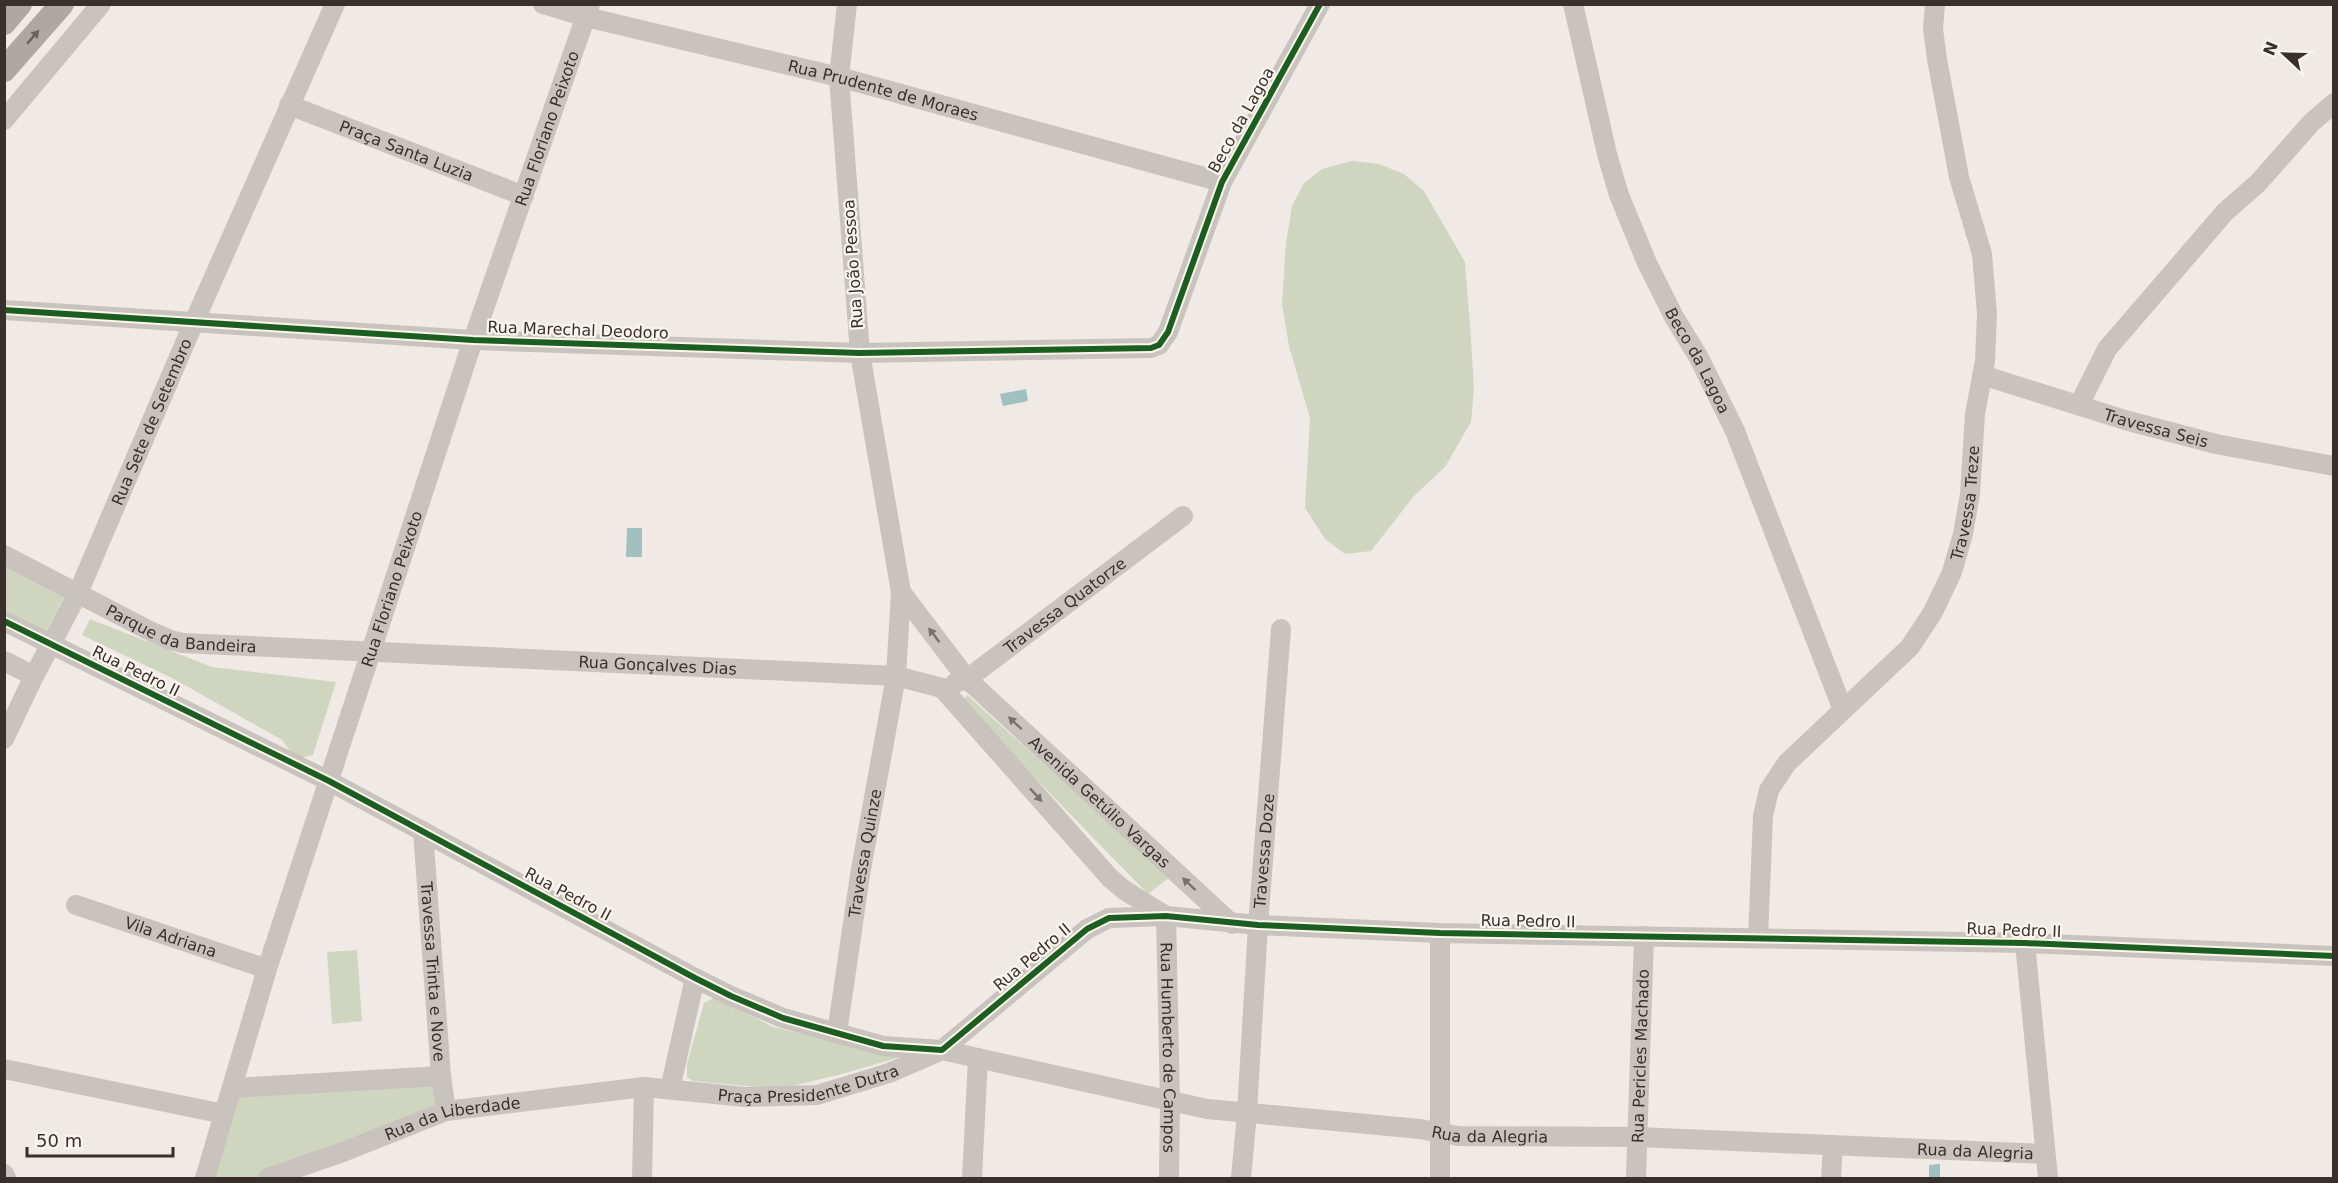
<svg xmlns="http://www.w3.org/2000/svg" width="2338" height="1183" font-family="'DejaVu Sans',sans-serif">
  <rect width="100%" height="100%" fill="#efeae5"/>
  <path fill="#d0d5c0" d="M1352,161L1379,164L1404,174L1424,191L1465,262L1471,339L1474,389L1471,422L1445,467L1414,496L1371,551L1345,554L1325,539L1305,508L1310,418L1289,346L1282,304L1286,243L1292,206L1304,183L1322,169Z
    M4,562L66,593L46,631L5,610Z
    M90,619L212,667L336,682L313,755L296,759L282,740L174,679L82,635Z
    M967,695L1170,877L1148,894L962,703Z
    M357,950L362,1021L332,1024L327,952Z
    M715,997L773,1027L900,1057L846,1073L780,1089L693,1081L687,1077V1064L704,1003Z
    M439,1079L442,1109L263,1178H210L236,1093Z"/>
  <path fill="#a2c0c0" d="M1026,389L1028,401L1003,406L1000,394Z
    M627,528H642V557H626Z
    M1940,1164V1178H1929V1165Z"/>
  <g fill="none" stroke-linecap="round" stroke-linejoin="round">
    <g stroke="#c9c3be" stroke-width="20">
      <path id="s1" d="M543,4L586,17L839,77L1222,182"/>
      <path id="s2" d="M1573,4L1607,154L1619,195L1647,263L1674,317L1698,356L1735,431L1843,710"/>
      <path id="s3" d="M289,105L524,196"/>
      <path d="M4,120L101,4"/>
      <path d="M4,310L473,340L860,353L1151,348L1159,345L1168,332L1222,182L1320,4"/>
      <path id="s4" d="M1982,375L2125,420L2216,444L2334,466"/>
      <path d="M2079,405L2107,349L2225,212L2258,183L2311,123L2334,103"/>
      <path id="s5" d="M4,555L152,632L170,640L183,643L896,676L942,688"/>
      <path id="s6" d="M901,592L967,679L1232,924"/>
      <path d="M4,621L329,781L695,978L731,996L783,1018L883,1046L942,1050L1087,929L1109,918L1166,916L1258,925L1440,933L2025,943L2334,956"/>
      <path d="M4,661L34,676"/>
      <path id="s7" d="M955,683L967,679L1183,516"/>
      <path id="s8" d="M942,688L1110,878L1124,890L1166,916L1170,1102L1169,1178"/>
      <path id="s9" d="M4,739L34,676L78,593L194,322L335,4"/>
      <path id="s10" d="M423,831L441,1076L446,1111"/>
      <path id="s11" d="M76,905L267,969"/>
      <path id="s12" d="M1758,938L1763,816L1769,790L1787,763L1910,647L1933,612L1952,572L1963,534L1970,494L1975,414L1985,361L1987,314L1982,254L1959,177L1937,59L1933,29L1935,4"/>
      <path d="M2025,943L2048,1178"/>
      <path id="s13" d="M837,1033L860,875L896,676L901,592L860,353L839,77L847,4"/>
      <path d="M4,1069L224,1114"/>
      <path d="M233,1088L441,1076"/>
      <path d="M670,1089L695,978"/>
      <path d="M4,1174L6,1178"/>
      <path id="s14" d="M205,1178L267,969L473,340L590,4"/>
      <path id="s15" d="M268,1178L343,1152L446,1111L644,1087L745,1097L817,1095L889,1073L942,1050L1207,1109L1420,1129L1458,1136L1637,1137L2045,1154"/>
      <path d="M642,1178L644,1087"/>
      <path d="M972,1178L978,1058"/>
      <path id="s16" d="M1241,1178L1247,1113L1258,925L1281,629"/>
      <path d="M1440,1178V933"/>
      <path id="s17" d="M1636,1178L1644,936"/>
      <path d="M1831,1178L1833,1145"/>
    </g>
    <path stroke="#aea8a3" stroke-width="24" d="M4,23L20,4
      M4,70L62,4"/>
    <defs>
      <path id="cycleway" d="M4,310L473,340L860,353L1151,348L1159,345L1168,332L1222,182L1320,4
        M4,621L329,781L695,978L731,996L783,1018L883,1046L942,1050L1087,929L1109,918L1166,916L1258,925L1440,933L2025,943L2334,956"/>
    </defs>
    <use href="#cycleway" stroke="#fbf5ee" stroke-width="10"/>
    <use href="#cycleway" stroke="#1b5e20" stroke-width="6"/>
  </g>
  <defs><path id="oneway-solid" d="M-6-.8H1V-3.2L6.5 0L1 3.2V.8H-6Z" transform="scale(1.5)"/></defs>
  <use fill="#68605b" href="#oneway-solid" transform="translate(33 37) rotate(-49)"/>
  <g fill="#7a726d">
    <use href="#oneway-solid" transform="translate(934 635) rotate(-127)"/>
    <use href="#oneway-solid" transform="translate(1015 723) rotate(-137)"/>
    <use href="#oneway-solid" transform="translate(1036 795) rotate(48)"/>
    <use href="#oneway-solid" transform="translate(1189 884) rotate(-137)"/>
  </g>
  <g text-anchor="middle" dominant-baseline="central" stroke-width="4.5" stroke-linejoin="round" paint-order="stroke">
    <g font-size="16" fill="#3a302b" stroke="#fbf5ee">
      <text stroke="none"><textPath href="#s1" startOffset="351">Rua Prudente de Moraes</textPath></text>
      <text transform="translate(1241 120) rotate(-61)">Beco da Lagoa</text>
      <text stroke="none"><textPath href="#s14" startOffset="1104">Rua Floriano Peixoto</textPath></text>
      <text stroke="none"><textPath href="#s3" startOffset="126">Praça Santa Luzia</textPath></text>
      <text transform="translate(853 264) rotate(-94)">Rua João Pessoa</text>
      <text transform="translate(578 330) rotate(2)">Rua Marechal Deodoro</text>
      <text stroke="none"><textPath href="#s2" startOffset="380">Beco da Lagoa</textPath></text>
      <text stroke="none"><textPath href="#s9" startOffset="350">Rua Sete de Setembro</textPath></text>
      <text stroke="none"><textPath href="#s4" startOffset="182">Travessa Seis</textPath></text>
      <text stroke="none"><textPath href="#s12" startOffset="507">Travessa Treze</textPath></text>
      <text stroke="none"><textPath href="#s14" startOffset="618">Rua Floriano Peixoto</textPath></text>
      <text stroke="none"><textPath href="#s7" startOffset="135">Travessa Quatorze</textPath></text>
      <text stroke="none"><textPath href="#s5" startOffset="195">Parque da Bandeira</textPath></text>
      <text stroke="none"><textPath href="#s5" startOffset="675">Rua Gonçalves Dias</textPath></text>
      <text transform="translate(136 671) rotate(26)">Rua Pedro II</text>
      <text stroke="none"><textPath href="#s6" startOffset="290">Avenida Getúlio Vargas</textPath></text>
      <text stroke="none"><textPath href="#s16" startOffset="328">Travessa Doze</textPath></text>
      <text stroke="none"><textPath href="#s13" startOffset="182">Travessa Quinze</textPath></text>
      <text transform="translate(568 894) rotate(28)">Rua Pedro II</text>
      <text transform="translate(1528 921) rotate(1)">Rua Pedro II</text>
      <text transform="translate(2014 930) rotate(2)">Rua Pedro II</text>
      <text stroke="none"><textPath href="#s11" startOffset="100">Vila Adriana</textPath></text>
      <text transform="translate(1032 957) rotate(-40)">Rua Pedro II</text>
      <text stroke="none"><textPath href="#s10" startOffset="141">Travessa Trinta e Nove</textPath></text>
      <text stroke="none"><textPath href="#s8" startOffset="453">Rua Humberto de Campos</textPath></text>
      <text stroke="none"><textPath href="#s17" startOffset="122">Rua Pericles Machado</textPath></text>
      <text stroke="none"><textPath href="#s15" startOffset="556">Praça Presidente Dutra</textPath></text>
      <text stroke="none"><textPath href="#s15" startOffset="195">Rua da Liberdade</textPath></text>
      <text stroke="none"><textPath href="#s15" startOffset="1252">Rua da Alegria</textPath></text>
      <text stroke="none"><textPath href="#s15" startOffset="1738">Rua da Alegria</textPath></text>
    </g>
  </g>
  <rect width="2338" height="1183" fill="none" stroke="#3a302b" stroke-width="12"/>
  <g transform="translate(2284 54) rotate(292)" stroke="#fbf5ee" stroke-width="4.5" paint-order="stroke">
  <path d="M0-4.5L10 22L0 15L-10 22Z" fill="#3a302b"/>
  <text y="-9" font-size="16" font-weight="bold" text-anchor="middle" fill="#3a302b">N</text>
  </g>
  <path d="M27 1147v9h146v-9" fill="none" stroke="#3a302b" stroke-width="3"/>
  <text x="36" y="1147" font-size="18" fill="#3a302b" stroke="#fbf5ee" stroke-width="4.5" paint-order="stroke">50 m</text>
</svg>
